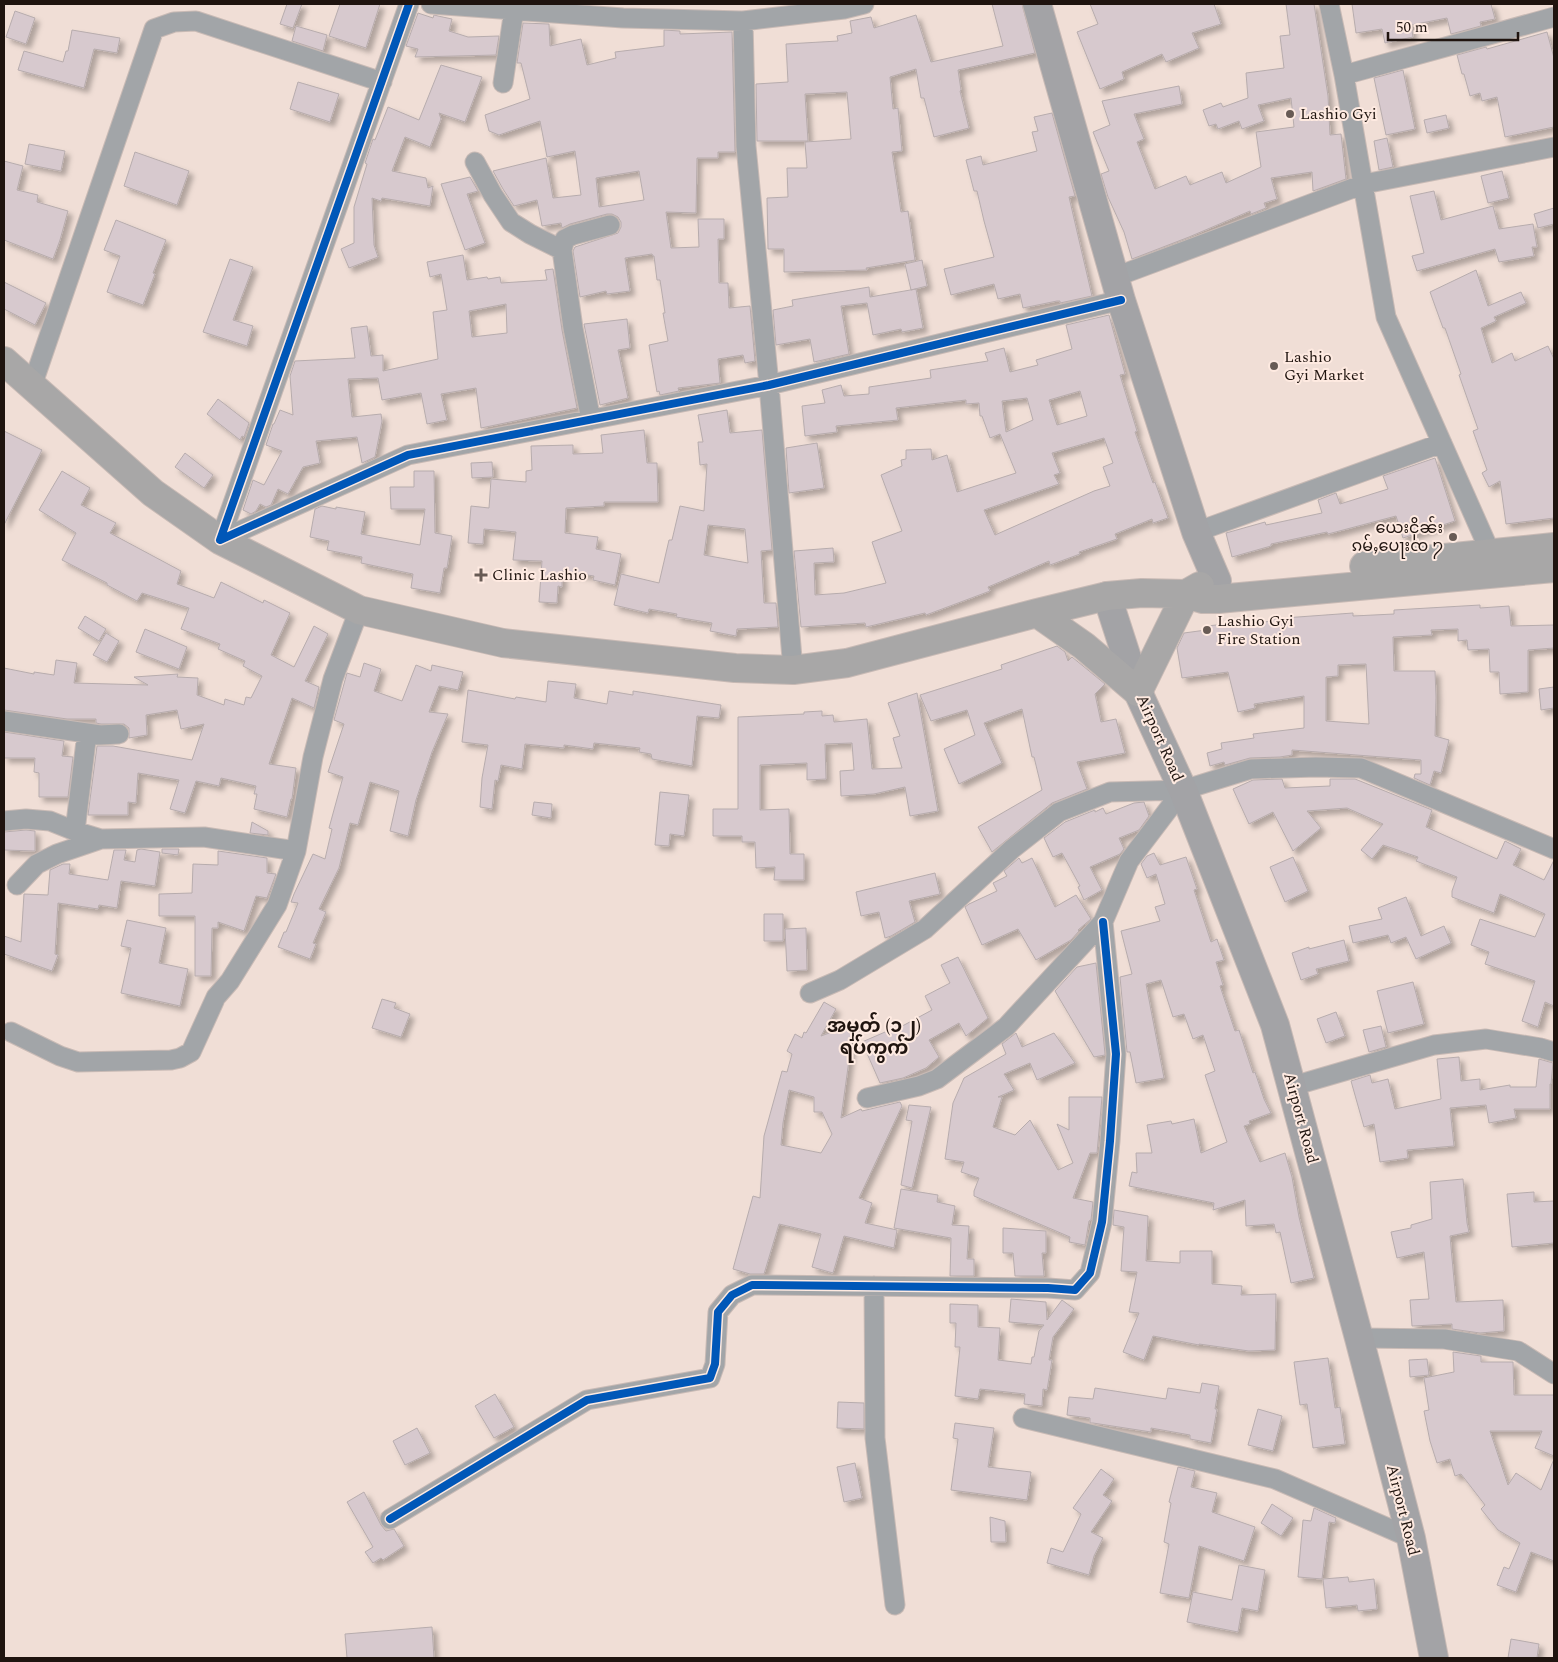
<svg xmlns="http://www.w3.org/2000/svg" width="1558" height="1662" font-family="Spectral,'Noto Sans Myanmar',serif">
  <defs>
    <filter id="shadow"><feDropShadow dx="4.5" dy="4.5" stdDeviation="2.5" flood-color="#0004"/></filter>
  </defs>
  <rect width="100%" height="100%" fill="#f0ded6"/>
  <path fill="#d7c9ce" stroke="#b7acad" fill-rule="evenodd" filter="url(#shadow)" d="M287,4H302L293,28L280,24Z
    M340,4H380L366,48L329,36Z
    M992,4H1022L1035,53L958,70L961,90L960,91L969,128L934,137L924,98H921L916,69L890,77L893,109L898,108L902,151L892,152L901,212L908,211L915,260L866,268L867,270L784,272V249H768L767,198L788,197L787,168H807L805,142L851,139L847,92L805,94L808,141H757L756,84L788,82L786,44L838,41L837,36L852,33L850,21L871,17L874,28L916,15L931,62L1003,46Z
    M1090,4H1214L1221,24L1192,33L1199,48L1166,62L1162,54L1122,72L1124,79L1100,89L1077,32L1098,24Z
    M1286,4H1314L1328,96L1330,135L1341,134L1346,179L1313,191L1312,172L1271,178L1277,199L1264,203L1266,208L1251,214L1250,211L1189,237L1132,259L1124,232L1108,197L1101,174L1109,171L1093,132L1110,125L1102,101L1179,86L1182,104L1134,114L1144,139L1137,142L1155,189L1186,176L1190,185L1222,172L1226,183L1261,167L1256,132L1294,127L1291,98L1258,105L1264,121L1242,129L1239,121L1218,129L1216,124L1209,126L1203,110L1221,103L1223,107L1248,98L1246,73L1284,68L1280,36L1290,35Z
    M1352,4H1491L1495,19L1480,22L1481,26L1451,34L1447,18L1411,25L1413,37L1385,43L1382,29L1356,33Z
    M15,11L35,18L26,44L6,37Z
    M418,13L433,18L434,15L438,16L452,19L449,31L468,37L499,36L496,55L415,57L418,49L406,46Z
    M523,23L549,24L550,46L581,39L587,65L616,58L615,52L664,46V30L680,31V34L732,32L735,152H718V158H697L696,213L666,212L671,248L699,247L698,219H724V239H718L719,283H728L729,308L750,306L755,361L745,363L743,355L718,359L720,383L678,388L679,391L660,395L659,391L657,392L649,345L668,341L663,313H665L660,280H657L654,256H653L652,254L625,258L630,291L607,294L606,291L580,297L573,251L575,247L618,233L621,227V222L618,217L612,214H607L570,224L562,228L561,223L542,226L537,200L514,206L503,189L493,171L546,158L553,198L581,195L575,151L547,157L540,121L499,135L489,131L485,115L530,99L521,63H517ZM639,171L644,200L599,207L596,178Z
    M296,26L327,35L323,51L292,41Z
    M72,30L120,38L117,53L94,49L84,88L18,70L24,51L63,62L66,51H68Z
    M1547,32L1554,58V127L1505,137L1497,97L1482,101L1480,93L1470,96L1464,74H1462L1457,55L1486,47L1487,49Z
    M441,65L482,77L465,122L439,113L441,119L430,147L405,137L392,171L426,178L428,188L433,186L430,206L382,198L381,201L372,198L374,245L378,257L349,268L341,249L354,243V207L367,164L365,163L373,139L375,140L388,107L419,120Z
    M1403,70L1415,129L1386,135L1374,78Z
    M298,82L339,94L330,122L290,109Z
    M1052,113L1075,196L1069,197L1092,296L1060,303V301H1057L1023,308L1020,294L998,299L994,284L951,295L944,269L994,257L984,221L977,191H974L966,160L981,156L983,165L1037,151L1032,132L1038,131L1034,117Z
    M1446,115L1449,128L1427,133L1424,120Z
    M1387,138L1393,167L1379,170L1374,141Z
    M29,144L65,151L61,171L25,164Z
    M135,152L189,171L177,205L124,186Z
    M4,161L23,166L17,190L38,195L37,202L68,211L60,240L53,259L4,240Z
    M1502,171L1509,198L1488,203L1481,176Z
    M470,177L478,191L467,194L485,243L465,250L441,184Z
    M1434,191L1441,220L1493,206L1499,229L1533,224L1537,247H1532L1534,256L1499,262L1495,249L1417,271L1412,256L1424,253L1410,196Z
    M1554,208V224L1538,228L1534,214Z
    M116,220L166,240L153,273L155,274L143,305L107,292L120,256L104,250Z
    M463,255L467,280L487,277L488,279L500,277L501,283L547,280L545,270L553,269L562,330L577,408L481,428L476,388L441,394L447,420L427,424L421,393L382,400L378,378L348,379L352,417L381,414L382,421L375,457L362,463L357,437L316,441L320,463L303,467L288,494L278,489L271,505L266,507L260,504L256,511L251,514L243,510L253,480L264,485L282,451L266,445L273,424H274L280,410L293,415L290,376L295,361L355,358L351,328L367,326L371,356L383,355V371L438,359L433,312L447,310L441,274L430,277L427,262ZM506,304L507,333L472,337L469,311Z
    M230,259L253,267L233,320L253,326L247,346L203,332Z
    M922,260L927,286L911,290L905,264Z
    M1476,270L1488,306L1521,292L1526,303L1494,317L1496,321L1481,328L1492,363L1512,353L1515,361L1548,346L1554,359V518L1506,524L1500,481L1489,487L1482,473L1487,470L1473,431L1478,429L1459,375L1461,374L1445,328H1443L1430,292Z
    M4,282L46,303L35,325L4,309Z
    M869,287L870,297L916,289L923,328L902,332L901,329L873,335L867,303L841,306L849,354L814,362L810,339L776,345L773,310L793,306L792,300Z
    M1109,315L1125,374L1120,375L1137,431L1135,432L1153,483L1155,482L1168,518L1153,523L1152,519L1115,534L1117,539L1079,552L1080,554L1050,565L1049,561L988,587L990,591L926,615L925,613L866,627L865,623L801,627L794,551L833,548L834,562L814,563L815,595L844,593L886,583L872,542L902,531L881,475L902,466L901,460L906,459V450L931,449L932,460L947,455L957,492L1016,473L1000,434L990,438L982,416H980L979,403L966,404V400L896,408L898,420L836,426L837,432L805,436L802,406L825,403L822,390L841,385L844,396L869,394V387L931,378L930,370L988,361L985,353L1004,348L1010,372L1038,365L1036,360L1072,349L1066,325ZM1080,391L1087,416L1057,425L1049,400ZM1027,398L1033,420L1006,432L1002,401ZM1104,438L1113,463L1103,467L1110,486L1094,491L995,535L984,510L1059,484L1054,475L1060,473L1052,453Z
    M627,319L630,348L618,350L628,398L600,405L584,324Z
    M218,399L249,423L244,437L242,436L240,440L207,414Z
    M727,410L730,433L762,430L772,550L761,551L764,603H776L778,627L737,629L736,636L710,631L712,623L676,617L677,614L649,609L648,613L614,605L621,574L659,583L669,540H672L680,506L704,511L707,464L700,465L698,442H703L698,415ZM708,525L745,529L748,563L704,555Z
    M644,430L647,463H657L658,502H604V506L566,508L565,533L598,537L596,549L621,554L615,585L593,580L594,576L562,571V587L558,586L557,603L539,602L542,561L513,560L516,532L484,529L483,544L468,543L471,506L489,508L491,479L526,482V471L532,470L531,446L573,445V454L603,453L601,435Z
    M4,431L42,450L4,525Z
    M817,443L824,488L789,493L786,448Z
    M185,453L213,475L204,488L175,467Z
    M1435,458L1455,521L1403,538L1396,516L1328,534L1327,532L1271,544V546L1232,557L1226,533L1265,522L1266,525L1322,513L1318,500L1336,493L1340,504L1388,489L1383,476Z
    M492,462L493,477L472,478L471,463Z
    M62,471L90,488L81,505L116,523L110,533L181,571L177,584L214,598L221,582L263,603L264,600L290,613L271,655L294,667L314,626L328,634L305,681L319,687L314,708L292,698L269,764L296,768L292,799H291L287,817L254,809L257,794H254L256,786L221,778L219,786L196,781L185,813L170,809L179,780L138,773L136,803L128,802V815H88L97,746H113L192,760L204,724L181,729L177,710L146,715L147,735L129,738V728L124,724H101L96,723V719H67L4,710V668L34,674V672L54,675L56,660L77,663L74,683L148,685L134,677L178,674L177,677L198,678L197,695L224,705L225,699L244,705L246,697L251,698L262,676L243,666L245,661L218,649L220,644L181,629L189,608L142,593L137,601L107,585V583L62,560L76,533L39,510Z
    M414,471H434L435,533L452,536L447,568H444L440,593L411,588L413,574L361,563L362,557L327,550L329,541L310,537L315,509L322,506L336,509V507L365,512L361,534L420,545L425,509H391L390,487H414Z
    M1480,605V608L1509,606L1511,626L1554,625V648L1528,650V692L1500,694L1499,672H1490L1489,649L1468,650L1467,640L1458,641V629L1431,630L1432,635L1393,637L1394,671H1435L1436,697L1435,736L1449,740L1441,773L1434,771L1430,785L1414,778L1415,774H1421V760L1292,750V755L1280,757L1250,758L1225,765L1224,762L1210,766L1207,753L1222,749L1221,743L1254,738L1253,734L1304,728V696L1254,704L1255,708L1238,712L1228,672L1182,678L1177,648L1184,633L1206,630V626L1238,623L1239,626L1271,621L1270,619L1353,613V616L1394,614V610ZM1366,664L1369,724L1326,721V677L1338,676V665Z
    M85,616L106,629L99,641L78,628Z
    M145,629L187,647L179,669L136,652Z
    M106,633L119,641L107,662L93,655Z
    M1057,646L1065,652L1068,661L1072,657L1105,684L1095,694L1101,722L1116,719L1125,753L1077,762L1087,789L1052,803L992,852L978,827L1042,790L1034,757H1032L1022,709L984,723L1002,763L959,784L944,749L975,735L967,710L931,721L920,695L1002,669L1001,665Z
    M364,663L381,669L374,691L402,701L416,665L431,671L432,665L463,672L458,690L439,686L429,712L448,714L432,752L416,800L408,836L390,831L399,791L370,782L358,825L350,823L339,868L319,909L326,912L313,943L316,944L310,959L278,947L284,932H286L298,903L291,902L294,894L313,854L325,859L332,829L329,828L343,777L328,772L344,724L334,720L347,673L360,677Z
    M548,681L576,684L574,698L607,704L609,691L633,695V691L721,705L719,718L697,716L692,766L652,759L651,754L639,752L640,748L594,743L593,749L564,745V748L525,744L522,769L501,765L498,781L495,780L492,809L480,807L482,778L488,745L462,742L468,690L515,699L516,697L546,702Z
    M1554,687V708L1541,710L1539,689Z
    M917,693L938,811L910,816L905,787L874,794L841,796L840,771L854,770L852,743L825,744L826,779L807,780V763L760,765V810L789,809L790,854H804V880H774L775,867L756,868L755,842H742V836H713V809H738V717L804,714V712L822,711V716L833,715L834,722L867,719L872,769L902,768L893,738L900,736L888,703Z
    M4,732L64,741L62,756L73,757L68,797H39V773L34,772L35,758H4Z
    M1282,779L1285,788L1330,786V779H1355L1432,810L1426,827L1497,859L1505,841L1521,849L1513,865L1544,880L1554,860V1006L1545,1002L1538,1027L1522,1021L1535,981L1485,964L1489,952L1471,945L1480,919L1535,937L1545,914L1500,894L1494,913L1452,897V891L1457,877L1416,861L1418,857L1383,845L1372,859L1361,850L1383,824L1347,808L1307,811L1321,828L1293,851L1273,812L1249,824L1233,789L1253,780Z
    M660,792L689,795L684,836L670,834L669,846L655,845Z
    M534,802L552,804L551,818L532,815Z
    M1144,802L1149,816L1139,830L1119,838L1124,849L1120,854L1090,867L1102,890L1084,900L1078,887L1080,886L1062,853L1053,857L1044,838L1065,822L1095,810V812L1103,808L1106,814L1134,803Z
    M252,822L268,831V835L250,833Z
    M26,830L35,831V851L4,850V832Z
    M141,849L160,852L155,886L121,881L117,908L99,905L98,909L58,903L55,954L58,955L52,971L4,954V936L21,942L24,894L48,895L50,870L63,864H70L69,874L108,880L114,850H126L124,860L135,862L137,850Z
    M162,849H179L178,855L162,853Z
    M218,851L267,858V873L276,874L267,898L256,896L244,931L218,922V928H212L211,976H195V916H159V894L192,893L193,864L218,865Z
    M1154,853L1160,865L1186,857L1197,889L1194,890L1211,942L1217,939L1224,960L1216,962L1223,985L1220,986L1235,1031L1239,1030L1253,1073L1255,1072L1264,1099L1271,1113L1249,1121L1250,1124L1244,1126L1260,1162L1285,1153L1292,1177L1299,1217L1314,1278L1291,1283L1280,1232L1276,1233L1274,1224L1246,1226L1245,1200L1213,1210L1214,1203L1129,1186L1132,1172L1137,1173L1136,1153H1152L1147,1125L1171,1121L1172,1124L1194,1119L1201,1153L1227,1142L1205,1075L1215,1071L1203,1035L1193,1039L1184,1014L1173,1017L1161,980L1146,984L1164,1078L1136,1083L1130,1052H1127L1120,977L1132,974L1121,931L1160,921L1155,907L1165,904L1156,874L1147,878L1141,864L1147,856Z
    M1293,857L1308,891L1285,902L1270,867Z
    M1019,858L1022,863L1032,858L1055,907L1076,895L1091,919L1078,930L1079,931L1071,940L1036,960L1018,929L982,945L965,907L969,904L997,891L993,883L1007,876L1004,871Z
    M935,873L940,894L909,901L915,922L891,936L885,938L879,912L861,916L856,892Z
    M1406,897L1421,936L1444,926L1451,943L1416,959L1406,937L1391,943L1388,935L1353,943L1349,926L1382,919L1378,908Z
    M764,914H783V941H764Z
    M127,920L166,928L159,963L188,969L180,1006L121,993L131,948L121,946Z
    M806,928L807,970L787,971L785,929Z
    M1344,940L1349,961L1316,969L1318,974L1301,980L1292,953L1309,947V949Z
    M958,957L988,1018L966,1036L959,1023L929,1040L939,1057L926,1068L903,1078L880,1083L862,1042L892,1029L893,1031L932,1010L925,996L950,983L941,965Z
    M1096,963L1105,1054V1055L1094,1057L1055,991L1077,967Z
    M1413,982L1424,1024L1388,1033L1377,991Z
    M382,999L396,1003L394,1008L410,1014L401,1037L372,1028Z
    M824,1002L836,1009L821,1036L854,1024L841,1118L861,1109L862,1111L900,1102L902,1106L859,1198L872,1203L865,1223L897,1230L894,1248L844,1236L833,1273L812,1267L821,1234L779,1224L764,1274H750L733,1269L753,1196L760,1198L764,1136L782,1071L787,1072L792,1054L787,1051L795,1034L802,1038L804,1032L806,1033ZM789,1090L814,1097V1112H822L832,1134L821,1153L781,1145L783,1123Z
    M1336,1012L1345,1036L1326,1043L1317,1019Z
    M1381,1026L1386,1047L1369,1052L1363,1030Z
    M1016,1033L1022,1047L1054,1033L1075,1063L1037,1080L1030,1063L1004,1074L1014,1090L998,1097H1002L993,1127L1015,1135L1030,1120L1058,1170L1073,1163L1057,1124L1069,1130V1097H1102L1097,1153H1090L1073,1198L1093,1202L1091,1220L1089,1221L1085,1245L1069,1242L1070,1237L974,1196V1191L979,1178L961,1172L964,1162L945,1159L953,1103L964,1078L1006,1054L1002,1044Z
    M1459,1057L1461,1081L1480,1079V1090L1510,1085V1087H1536L1539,1059L1553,1063L1551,1084H1550V1109H1514L1516,1118L1489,1123L1486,1105L1450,1108L1454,1146L1407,1150L1408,1158L1380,1162L1374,1124L1364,1127L1351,1081L1370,1075L1372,1083L1388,1079L1395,1109L1441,1099L1437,1059Z
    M909,1105L931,1107L912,1188L901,1185L912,1121L906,1120Z
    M1463,1179L1467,1223L1469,1232L1450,1236L1456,1302L1503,1300L1504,1331L1480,1333L1452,1329V1324L1412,1326L1410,1300L1429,1299L1424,1252L1397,1258L1391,1232L1411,1228V1225L1432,1219L1430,1182Z
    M901,1189L938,1195L937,1202L955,1206L952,1225L969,1226L967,1259H974V1276H950L951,1238L894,1228Z
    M1534,1192V1202L1554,1201V1243L1512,1247L1507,1194Z
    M1114,1210L1148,1216L1146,1261L1180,1263V1251H1212V1284L1242,1286L1241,1295L1276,1294L1275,1350L1249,1351L1199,1344V1345L1153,1336L1144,1360L1123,1352L1139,1313L1129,1312L1137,1272L1121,1271L1124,1227L1113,1225Z
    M1003,1228L1046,1231V1253H1042L1044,1276H1015L1013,1253H1003Z
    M1011,1299L1046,1302L1047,1320L1062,1300L1074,1309L1053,1337L1049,1360H1052L1047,1390L1043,1389L1042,1406L1024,1404L1025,1394L980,1389L978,1399L955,1396L960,1347H955L956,1323H950V1304L978,1305V1327L1000,1328L998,1360L1031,1364L1032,1357H1034L1039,1331L1044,1325L1009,1322Z
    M1453,1352L1481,1356V1362H1513L1514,1395H1554V1456L1535,1448L1542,1431H1490L1508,1485L1516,1473L1541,1490L1554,1459V1561L1531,1552L1516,1592L1497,1585L1504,1567L1509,1569L1520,1543L1498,1530L1481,1509L1485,1505L1461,1474L1455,1476L1450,1459L1437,1463L1430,1441L1424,1411L1429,1410L1424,1378L1454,1372Z
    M1328,1358L1335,1408L1340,1407L1345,1444L1313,1448L1307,1404L1300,1405L1294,1362Z
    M1427,1359L1429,1375L1410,1377L1409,1360Z
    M1202,1383L1219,1386L1215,1409H1217L1211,1443L1190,1439V1435L1151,1428V1432L1093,1423H1090V1418L1067,1415L1069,1397L1093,1399L1095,1388L1166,1399L1168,1388L1200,1393Z
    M495,1394L514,1427L494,1438L475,1406Z
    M838,1402L864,1403V1429L837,1428Z
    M1258,1409L1282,1416L1273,1451L1248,1445Z
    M955,1423L994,1428L988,1467L1031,1472L1027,1500L951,1490L958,1439L953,1438Z
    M417,1428L430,1453L405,1465L393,1441Z
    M855,1463L862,1498L844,1502L837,1467Z
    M1178,1467L1195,1471L1191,1487L1217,1493L1212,1512L1255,1527L1244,1561L1199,1546L1189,1598L1160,1593L1169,1544L1164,1542L1171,1503L1169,1502Z
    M1101,1469L1114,1479L1103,1495L1112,1501L1091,1532L1103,1538L1094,1556L1089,1575L1047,1563L1051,1548L1063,1552L1081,1514L1073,1508Z
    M364,1492L381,1525L386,1531L394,1529L404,1546L383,1560L381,1558L373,1563L365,1552L373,1547L347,1502Z
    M1272,1504L1293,1518L1281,1536L1261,1523Z
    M1314,1508L1336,1518L1335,1523L1329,1522L1322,1579L1298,1577L1303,1520L1311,1521Z
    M990,1517L1005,1521L1006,1542H991Z
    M1239,1565L1265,1570L1258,1611L1242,1608L1238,1632L1187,1622L1193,1592L1232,1600Z
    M1348,1577L1349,1582L1374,1579L1377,1609L1358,1611L1357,1605L1326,1608L1323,1579Z
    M432,1627L434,1658H347L345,1634Z
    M1511,1639L1539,1644L1537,1658H1508Z"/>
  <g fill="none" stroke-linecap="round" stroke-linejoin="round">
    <defs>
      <path id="street" d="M409,4L220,540L408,455L769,385L1121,300
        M431,4L623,18L743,21L844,9L864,4
        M1329,4L1344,75L1386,317L1491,554
        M743,21L746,146L769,385L793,670
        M1344,75L1554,17
        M503,83L514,10
        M475,162L493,195L511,222L530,234L562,250
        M1115,277L1364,184L1554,147
        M32,386L154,29L174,22L196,21L382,82
        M591,420L573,328L562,250L565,239L573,235L610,225
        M1196,532L1442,443
        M4,721L100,735L119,734
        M4,821L26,819L50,821L75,831L101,839L204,837L296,851
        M75,831L87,733
        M17,885L37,864L57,854L101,839
        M810,993L840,980L925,929L1012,849L1059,812L1110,792L1183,790
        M11,1032L60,1056L78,1062L171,1060L180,1058L191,1052L216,997L230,981L277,905L296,851L313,757L333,679L359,610
        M1293,1086L1434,1045L1486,1039L1541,1048L1554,1052
        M867,1098L919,1086L937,1079L1006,1027L1103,922L1129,861L1183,790L1251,769L1316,767L1361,768L1554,849
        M874,1286L875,1438L895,1605
        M1359,1338L1444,1339L1518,1351L1554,1374
        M1023,1418L1275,1479L1411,1538
        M390,1519L587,1400L710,1378L715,1364L718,1312L732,1295L752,1285L1048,1288L1075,1290L1090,1273L1102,1222L1110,1141L1116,1054L1103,922"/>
      <path id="secondary" d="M1037,4L1121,300L1196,532L1217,581
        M1107,596L1138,692L1183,790L1275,1025L1359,1338L1411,1538L1434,1658"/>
      <path id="primary" d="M4,361L153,493L220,540L359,610L503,643L735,668L793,670L847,663L1037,613L1107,596L1142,593L1186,594L1203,599H1218L1554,568
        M1364,566L1554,547
        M1037,613L1084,646L1138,692L1186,594L1200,586"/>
    </defs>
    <use href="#street" stroke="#c8bab5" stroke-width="21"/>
    <use href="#secondary" stroke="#c8bab5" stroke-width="30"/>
    <use href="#primary" stroke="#c8bab5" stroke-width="30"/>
    <use href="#street" stroke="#a2a5a8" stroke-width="19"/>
    <use href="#secondary" stroke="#a3a3a6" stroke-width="28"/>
    <use href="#primary" stroke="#a8a7a7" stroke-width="28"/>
    <defs>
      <path id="cycleway" d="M409,4L220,540L408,455L769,385L1121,300
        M390,1519L587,1400L710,1378L715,1364L718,1312L732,1295L752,1285L1048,1288L1075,1290L1090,1273L1102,1222L1110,1141L1116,1054L1103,922"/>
    </defs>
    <use href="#cycleway" stroke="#feeae1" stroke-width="11"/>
    <use href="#cycleway" stroke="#0057b8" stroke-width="8"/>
  </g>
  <g fill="#685b55" stroke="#feeae1" stroke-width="2">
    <circle cx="1290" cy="114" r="5"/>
    <circle cx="1274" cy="366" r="5"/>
    <circle cx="1453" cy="537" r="5"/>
    <path d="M478.5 567.5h5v5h5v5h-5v5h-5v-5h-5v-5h5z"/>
    <circle cx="1207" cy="630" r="5"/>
  </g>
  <g text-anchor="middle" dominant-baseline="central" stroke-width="4" stroke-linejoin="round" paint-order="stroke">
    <g font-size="16" fill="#1f140f" stroke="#feeae1" text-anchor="start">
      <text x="1300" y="114">Lashio Gyi</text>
      <text x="1284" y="357">Lashio<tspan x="1284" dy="18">Gyi Market</tspan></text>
      <text x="1443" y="528" text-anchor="end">ယေးငိုၼ်း<tspan x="1443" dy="18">ၵမ်ႇပေႃးၸ ႒</tspan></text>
      <text x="492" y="575">Clinic Lashio</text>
      <text x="1217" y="621">Lashio Gyi<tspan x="1217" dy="18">Fire Station</tspan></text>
    </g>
    <g font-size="16" fill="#1f140f" stroke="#feeae1">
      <text transform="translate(1160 738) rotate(66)">Airport Road</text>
      <text transform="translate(1301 1118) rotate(75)">Airport Road</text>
      <text transform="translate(1403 1510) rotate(76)">Airport Road</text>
    </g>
    <g font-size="19" font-weight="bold" fill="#1f140f" stroke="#feeae1">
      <text x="874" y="1026">အမှတ် (၁၂)<tspan x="874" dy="22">ရပ်ကွက်</tspan></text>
    </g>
  </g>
  <rect width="1558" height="1662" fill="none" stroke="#1f140f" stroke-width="10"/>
  <path d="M1388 32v8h130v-8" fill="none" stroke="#1f140f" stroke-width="2.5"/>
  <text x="1396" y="32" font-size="15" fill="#1f140f" stroke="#feeae1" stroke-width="4" paint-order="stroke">50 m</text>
</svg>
